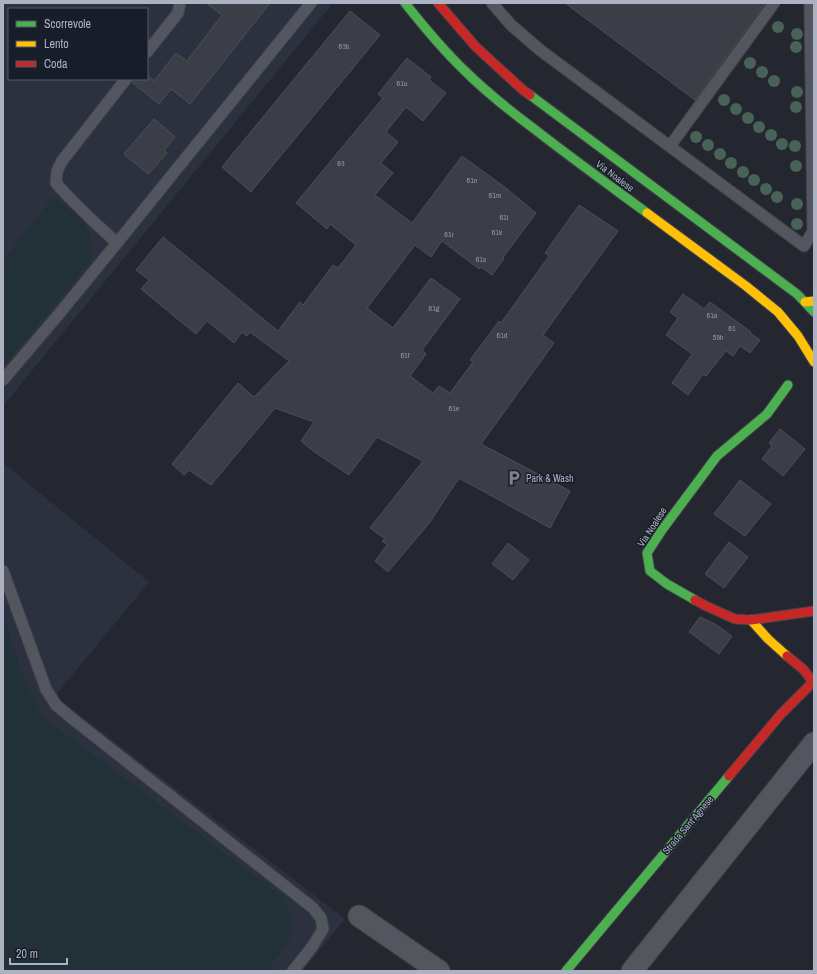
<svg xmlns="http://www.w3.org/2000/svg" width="817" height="974" font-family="'Archivo Narrow',sans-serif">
  <rect width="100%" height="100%" fill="#242730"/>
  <path fill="#2c3140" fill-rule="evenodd" d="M3,3H333L3,406ZM9,9H147V79H9Z
    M3,463L149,582L55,696L345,919L303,971H3Z"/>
  <path fill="#223137" d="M53,197L76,213L85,224L92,240L91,260L3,368V260Z
    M3,617L27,685L40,711L50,722L284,898L290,912L293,925L288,943L267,971H3Z"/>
  <path fill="#3c3e47" stroke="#4c4f58" d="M206,3H270L190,104L171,89L159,104L132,82L133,79H147V75L154,81L176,53L187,61L222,15Z
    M565,3H765L695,100Z
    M350,11L380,35L251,192L222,167Z
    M407,58L431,77L429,80L446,93L423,121L406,107L386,132L398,142L381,163L393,173L375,195L412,223L462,156L506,188L536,213L504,256L503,260L492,275L481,267L479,269L442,241L431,257L415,245L367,308L393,328L431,278L460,299L422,350L426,354L410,376L433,393L439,386L450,393L473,362L470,360L499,321L501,323L549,256L545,253L579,205L618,231L543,335L554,343L481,444L570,491L550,528L459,478L430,522L388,572L375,561L387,545L382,541L385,539L370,528L423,461L377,437L349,475L313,451L301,441L314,422L275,408L211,485L189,470L184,475L172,464L238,383L254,397L289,361L250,332L247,336L242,332L234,343L207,321L196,334L141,289L149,280L136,270L163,237L278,331L300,302L303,305L333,265L338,268L356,245L330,224L327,229L296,203L383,98L378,94Z
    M154,119L175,137L164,150L167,153L148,174L124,154Z
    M683,294L704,309L710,302L751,332L750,333L760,340L750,353L740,346L733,356L726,351L706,376L703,374L688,395L672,383L692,354L666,335L678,318L670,312Z
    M780,429L805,449L783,476L762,459L772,446L769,443Z
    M740,480L771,504L745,536L714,514Z
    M729,542L748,557L724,588L705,574Z
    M508,543L529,560L513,580L492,564Z
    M700,617L715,624L732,636L719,654L689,632Z"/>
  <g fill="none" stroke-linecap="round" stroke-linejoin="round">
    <defs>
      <path id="lane" d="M492,3L511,25L540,50L804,246L813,231L810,3
        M147,52L178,13L180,3
        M670,146L774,3
        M117,243L311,3
        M3,380L59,314L117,243C96,224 75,205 56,183L57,171L62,161L126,79
        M3,571L46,689L56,705L74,720L313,908L321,918L323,929L312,947L293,971"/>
      <path id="street" d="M359,916L439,971
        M632,971L814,743"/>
      <path id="fast" d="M405,3C424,27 443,50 465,71C486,92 509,110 533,128C570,157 609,185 647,213
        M530,95L797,294L814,312
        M695,600L667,584L650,571L647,553L662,530L717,456L767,414L788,385
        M566,971L729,776"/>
      <path id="slow" d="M647,213L746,286L778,312L798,336L814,362
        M805,302L814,301
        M751,620L768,639L787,656"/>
      <path id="jam" d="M438,3L476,47L523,90L530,95
        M695,600L706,606L735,619L751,620L814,611
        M729,776L781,714L813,682L803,669L787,656"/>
    </defs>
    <use href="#lane" stroke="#404249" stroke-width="13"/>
    <use href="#street" stroke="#404249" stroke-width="23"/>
    <use href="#fast" stroke="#404249" stroke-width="11"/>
    <use href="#slow" stroke="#404249" stroke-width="11"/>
    <use href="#jam" stroke="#404249" stroke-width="11"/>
    <use href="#lane" stroke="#54565f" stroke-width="11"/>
    <use href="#street" stroke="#54565f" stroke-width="21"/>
    <use href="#fast" stroke="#4caf50" stroke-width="9"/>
    <use href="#slow" stroke="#ffc107" stroke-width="9"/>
    <use href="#jam" stroke="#c62828" stroke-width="9"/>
  </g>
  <g fill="#486257">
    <circle cx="778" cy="27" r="6"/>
    <circle cx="797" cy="34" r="6"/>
    <circle cx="796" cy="47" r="6"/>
    <circle cx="750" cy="63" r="6"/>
    <circle cx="762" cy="72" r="6"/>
    <circle cx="774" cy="81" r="6"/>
    <circle cx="797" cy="92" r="6"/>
    <circle cx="724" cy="100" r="6"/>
    <circle cx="796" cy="107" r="6"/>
    <circle cx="736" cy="109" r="6"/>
    <circle cx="748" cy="118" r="6"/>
    <circle cx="759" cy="127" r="6"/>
    <circle cx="771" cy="135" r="6"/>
    <circle cx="696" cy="137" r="6"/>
    <circle cx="782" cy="144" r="6"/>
    <circle cx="708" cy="145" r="6"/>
    <circle cx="795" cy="146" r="6"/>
    <circle cx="720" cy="154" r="6"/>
    <circle cx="731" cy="163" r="6"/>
    <circle cx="796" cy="166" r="6"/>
    <circle cx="743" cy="172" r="6"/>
    <circle cx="754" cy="180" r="6"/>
    <circle cx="766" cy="189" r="6"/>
    <circle cx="777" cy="197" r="6"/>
    <circle cx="797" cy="204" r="6"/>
    <circle cx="797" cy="224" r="6"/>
  </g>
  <defs>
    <symbol id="parking-bare" viewBox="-9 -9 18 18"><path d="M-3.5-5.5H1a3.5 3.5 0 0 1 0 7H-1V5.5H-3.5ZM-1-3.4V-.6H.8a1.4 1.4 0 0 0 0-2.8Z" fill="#7d8190" stroke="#181d2a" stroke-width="2.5" paint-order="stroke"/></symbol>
  </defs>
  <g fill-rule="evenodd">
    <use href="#parking-bare" x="503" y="467" width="22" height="22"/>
  </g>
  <g text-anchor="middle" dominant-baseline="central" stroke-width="3" stroke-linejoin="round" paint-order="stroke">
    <g font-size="8" fill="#9195a4">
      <text x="344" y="46">63b</text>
      <text x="402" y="83">61u</text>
      <text x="341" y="163">63</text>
      <text x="472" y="180">61n</text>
      <text x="495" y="195">61m</text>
      <text x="504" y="217">61i</text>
      <text x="497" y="232">61k</text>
      <text x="449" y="234">61r</text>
      <text x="481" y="259">61s</text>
      <text x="434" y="308">61g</text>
      <text x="712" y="315">61a</text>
      <text x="732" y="328">61</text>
      <text x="502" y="335">61d</text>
      <text x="718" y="337">59h</text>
      <text x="405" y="355">61f</text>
      <text x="454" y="408">61e</text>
    </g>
    <g font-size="10" fill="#adb2c3" stroke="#181d2a">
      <text transform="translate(615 176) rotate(37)">Via Noalese</text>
      <text transform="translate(652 527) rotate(-57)">Via Noalese</text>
      <text transform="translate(688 825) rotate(-50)">Strada Sant'Agnese</text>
    </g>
    <g font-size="10" fill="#adb2c3" stroke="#181d2a" text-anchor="start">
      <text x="526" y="478">Park &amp; Wash</text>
    </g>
  </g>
  <rect width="817" height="974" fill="none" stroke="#adb2c3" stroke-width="8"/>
  <rect x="8" y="8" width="140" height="72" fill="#181d2a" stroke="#545967"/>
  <rect x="16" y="21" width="20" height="6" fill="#4caf50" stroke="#545967"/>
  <text x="44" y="28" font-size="12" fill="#adb2c3">Scorrevole</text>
  <rect x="16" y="41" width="20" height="6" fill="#ffc107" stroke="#545967"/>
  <text x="44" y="48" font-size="12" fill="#adb2c3">Lento</text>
  <rect x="16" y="61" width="20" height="6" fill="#c62828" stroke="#545967"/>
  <text x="44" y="68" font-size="12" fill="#adb2c3">Coda</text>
  <path d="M10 958v6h57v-6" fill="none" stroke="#adb2c3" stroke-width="2"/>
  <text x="16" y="958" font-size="12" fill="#adb2c3" stroke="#181d2a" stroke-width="3" paint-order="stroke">20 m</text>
</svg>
